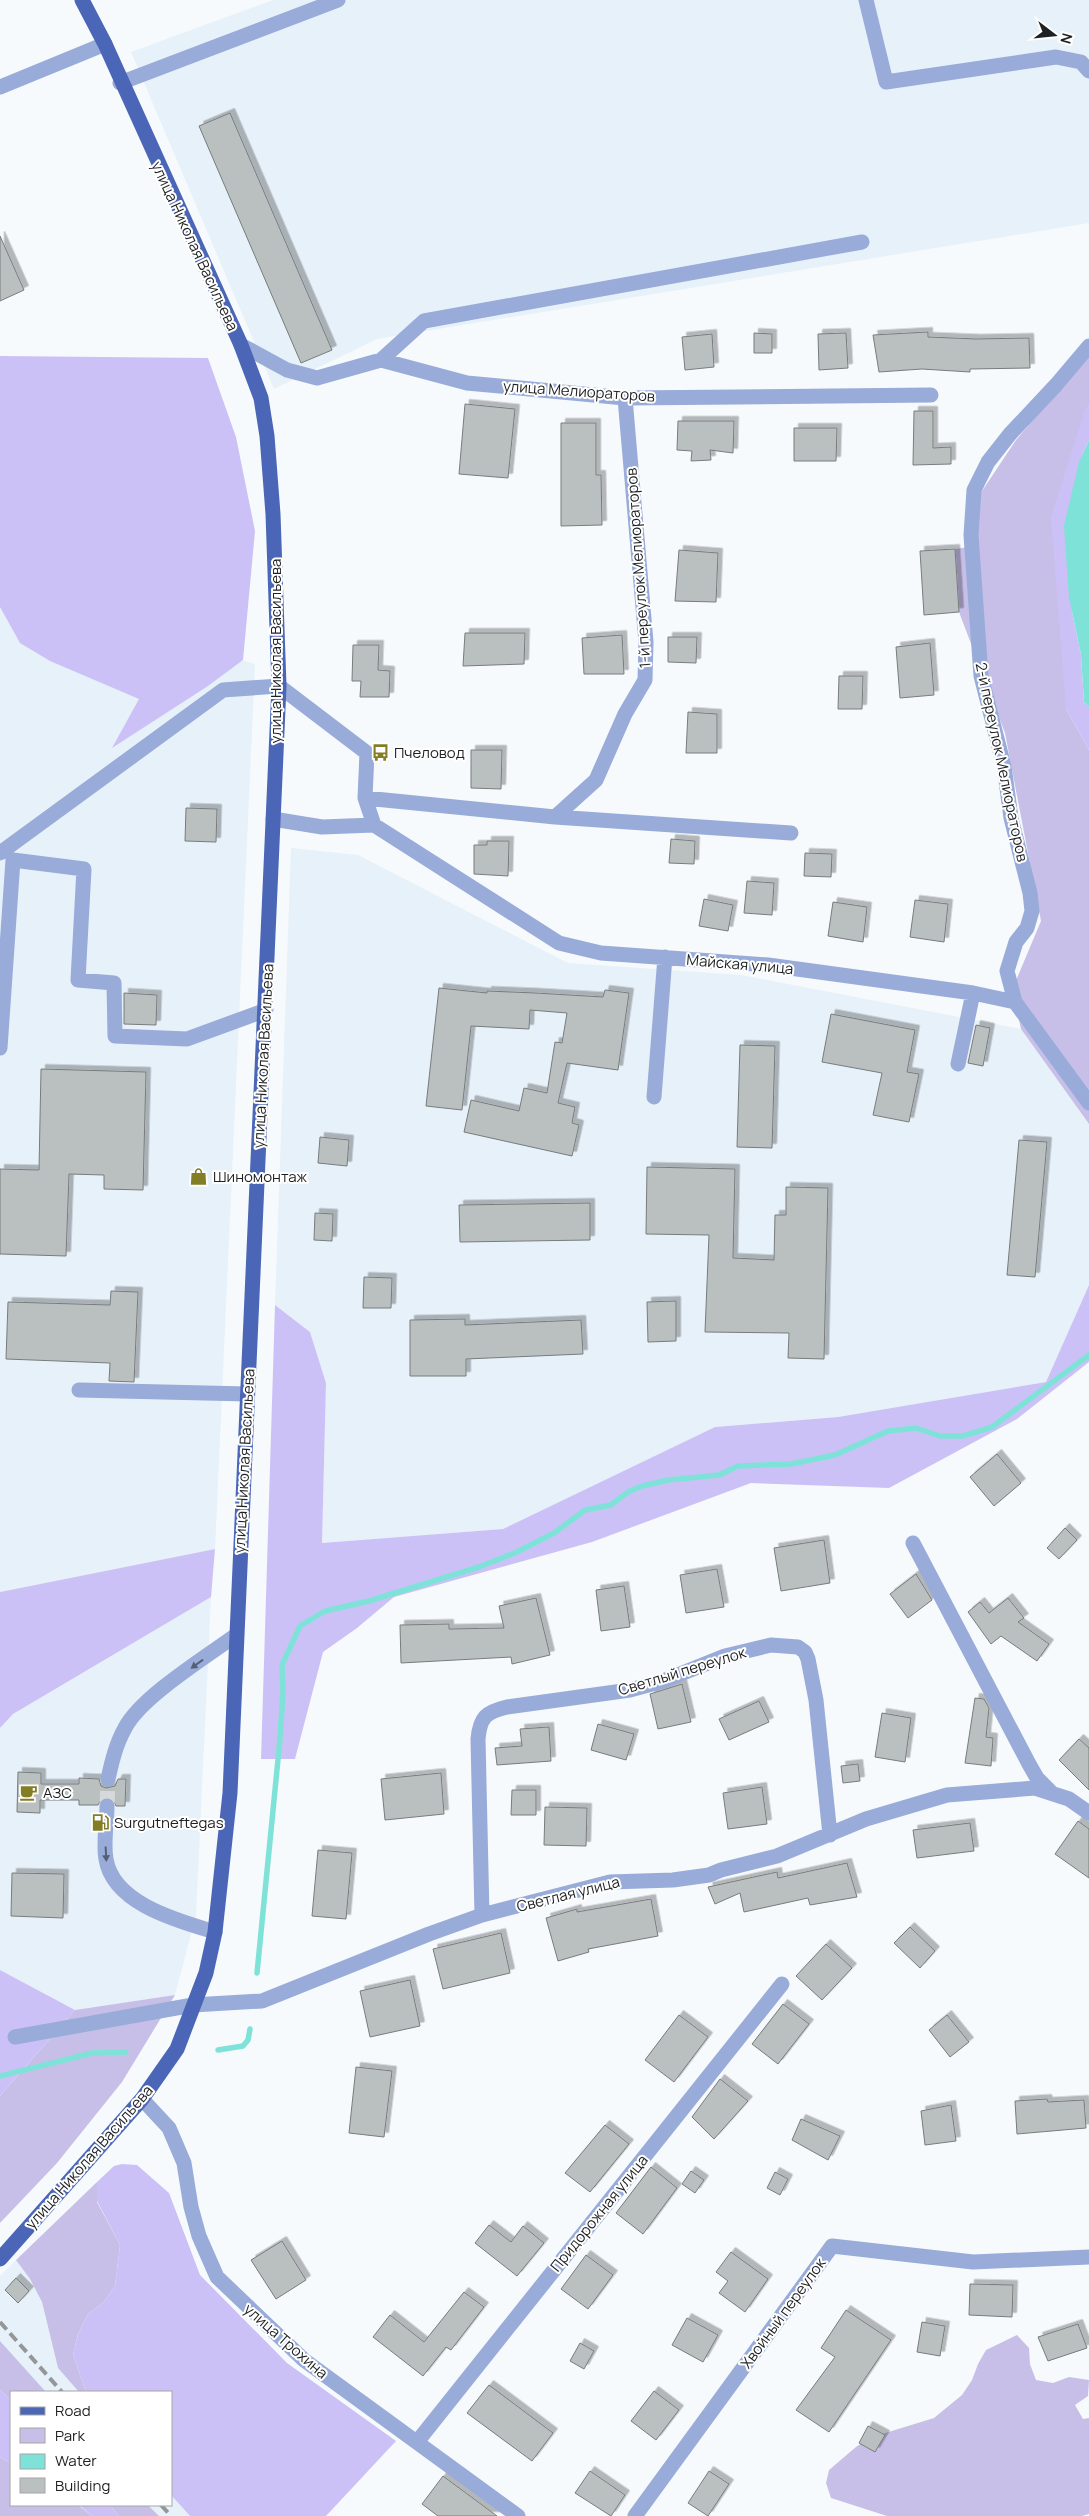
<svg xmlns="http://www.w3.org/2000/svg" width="1089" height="2516" font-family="Manrope,sans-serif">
  <defs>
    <filter id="shadow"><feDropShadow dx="4.5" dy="-4.5" stdDeviation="0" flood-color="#0004"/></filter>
  </defs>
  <rect width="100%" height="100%" fill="#f6fafc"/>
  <path fill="#e7f1f9" d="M273,0H1089V223L377,339L274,389L131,52Z
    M0,592L255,664L215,1549L0,1592Z
    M291,848L358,855L568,963L741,975L1021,1029L1089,1124V1285L1046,1382L838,1417L715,1427L503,1529L322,1543L326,1383L310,1332L275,1305Z
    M211,1597L196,1915L175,1995L75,2010L0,1970V1728L13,1714Z
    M16,2260L30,2279L42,2302L58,2368L79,2392H46L0,2341V2276Z
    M171,2495L190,2516H159L148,2505H171Z"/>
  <path fill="#c7bfe8" d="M1089,353V406L1085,411L1066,709L1089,750V1124L1021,1029L1015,1002V983L1041,921L1005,733L959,612L955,549L975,546L974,503L1016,440Z
    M175,1995L122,2082L57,2163L0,2223V2096L75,2010Z
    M97,2182V2202L120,2245L115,2286L104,2302L88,2314L78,2334L73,2355L86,2392H79L58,2368L42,2302L30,2279L16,2260Z
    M1017,2335L1029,2348L1030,2364L1036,2380L1053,2383L1069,2377L1089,2380L1088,2396L1075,2405L1083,2419L1089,2418V2514L1082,2516H887L831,2498L826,2483L829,2470L856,2447L869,2438L934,2418L962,2395L972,2380L978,2364L986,2350Z
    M0,2341L46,2392H11V2400L0,2390Z
    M0,2457L11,2464V2505H78L92,2516H0Z
    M110,2505H148L159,2516H119Z"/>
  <path fill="#ccc1f7" d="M0,356L208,358L236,437L255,531L243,660L208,686L112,748L139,699L50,661L20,643L0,607Z
    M1089,406V440L1079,462L1064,526L1069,597L1081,655L1084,702L1089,707V750L1066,709L1051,517L1085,410Z
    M1089,1285V1362L1017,1419L889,1488L751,1483L592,1542L394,1597L357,1628L323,1652L295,1759H261L275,1305L310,1332L326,1383L322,1543L503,1529L715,1427L838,1417L1046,1382Z
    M215,1549L211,1597L13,1714L0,1728V1592Z
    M0,1970L75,2010L0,2096Z
    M122,2164L137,2165L169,2193L200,2275L287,2363L396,2441L326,2516H190L171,2495V2392H86L73,2355L78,2334L88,2314L104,2302L115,2286L120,2245L97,2201V2182L114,2166Z
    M0,2390L11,2400V2464L0,2457Z
    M79,2505H110L119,2516H92Z"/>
  <path fill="#7fe2d8" d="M1089,440V707L1084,702L1081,655L1069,597L1064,526L1079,462Z"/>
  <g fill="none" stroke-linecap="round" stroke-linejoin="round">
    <path stroke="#7fe2d8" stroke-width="5.5" d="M257,1973L280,1739L283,1692L282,1665L300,1626L325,1611L369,1601L479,1567L517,1552L554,1533L585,1510L611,1505L628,1492L642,1486L668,1480L719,1475L738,1466L791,1464L835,1455L888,1431L916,1428L940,1436H963L992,1427L1089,1355
      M218,2050L243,2046L248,2040L250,2029
      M0,2076L92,2053L126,2052"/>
  </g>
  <path fill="#babfc0" stroke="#787c7d" filter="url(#shadow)" d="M230,113L332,350L301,363L199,126Z
    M0,236L24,290L0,301Z
    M928,332V337L976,339L1029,338L1030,368L970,369V372L922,369L879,372L873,335Z
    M754,333L772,334V353H754Z
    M846,333L848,368L819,370L818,334Z
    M712,334L714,367L685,370L682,337Z
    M465,404L515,409L508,478L459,474Z
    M914,411H933V448L951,447V464L913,465Z
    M678,421H734L733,453L710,450L711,460L691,461L692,451L677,450Z
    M561,423H596V475H601L602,525L561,526Z
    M794,428H837L836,461H794Z
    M955,549L959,612L924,615L920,551Z
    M679,550L718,553L716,602L675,601Z
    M465,633H525L524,664L463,666Z
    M622,635L624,674H584L582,638Z
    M668,637H697L696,663L668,662Z
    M930,643L934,695L900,698L896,647Z
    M353,645H379L378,670L390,671L389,697H360L361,681H352Z
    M839,676H863L862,709H838Z
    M688,712L717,714V753H686Z
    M471,750H502L501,789L471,788Z
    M186,808L217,809L216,842L185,841Z
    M671,839L695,841L694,864L669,863Z
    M487,841H509L508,876L474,874V845H487Z
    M805,853L832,854L831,877L804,876Z
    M747,881L774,883L772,915L744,913Z
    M704,899L733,905L728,931L699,926Z
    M915,900L948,904L944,942L910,937Z
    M833,902L867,907L863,942L828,936Z
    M439,988L487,993V991L535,993L603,997L605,990L629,993L618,1070L567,1063L558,1103L575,1107L572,1123L579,1125L572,1156L464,1132L471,1100L519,1111L524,1088L547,1093L555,1042L562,1043L567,1013L530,1010L529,1029L471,1026L462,1110L426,1106Z
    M124,993L157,995L156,1025L124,1024Z
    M831,1014L915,1030L907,1072L919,1074L909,1122L873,1115L882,1073L822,1062Z
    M976,1025L990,1028L983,1066L968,1063Z
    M740,1045L775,1046L772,1148L737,1147Z
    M41,1069L146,1072L143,1190L104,1189V1175L69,1174L66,1256L0,1254V1169L39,1170Z
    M320,1137L349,1140L347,1166L318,1163Z
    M1019,1140L1047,1142L1035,1277L1007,1275Z
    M647,1167L735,1169L733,1258L774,1260L775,1215H786V1187L828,1188L824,1359L788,1358L789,1333L705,1332L709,1235L646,1234Z
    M590,1203V1240L460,1242L459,1205Z
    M315,1213L333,1214L332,1241L314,1240Z
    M364,1277L392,1278L391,1308H363Z
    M111,1291L138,1292L134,1382L109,1381L110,1363L6,1359L8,1302L110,1305Z
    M676,1301V1341L648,1342L647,1302Z
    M465,1319V1325L581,1320L583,1354L466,1359V1376H410V1320Z
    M997,1454L1021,1483L994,1506L970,1477Z
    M1065,1528L1077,1540L1059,1559L1047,1548Z
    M824,1540L830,1583L781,1591L774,1548Z
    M717,1569L724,1607L686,1613L680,1575Z
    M916,1574L932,1600L908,1618L890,1594Z
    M624,1586L630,1627L601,1631L596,1590Z
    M536,1598L550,1655L512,1664L511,1657L401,1663L400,1625L449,1624V1629L504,1628L499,1606Z
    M1008,1598L1024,1618L1018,1622L1049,1644L1037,1661L1001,1636L991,1644L968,1612L980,1602L989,1613Z
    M682,1684L691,1722L658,1729L650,1694Z
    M975,1698L984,1699L989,1708L986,1737L993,1738L991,1766L965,1763Z
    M759,1701L769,1722L729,1740L719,1719Z
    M882,1713L911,1718L905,1762L875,1757Z
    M598,1724L634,1734L626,1760L591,1750Z
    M549,1727L551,1761L497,1765L495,1748L522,1746L520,1729Z
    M1079,1739L1089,1748V1790L1059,1760Z
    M858,1764L860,1781L843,1783L841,1766Z
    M18,1772L41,1773V1784H79V1778L99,1779L101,1786L106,1788L115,1786L118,1779H126L125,1806H116L112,1798L108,1797L102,1798L98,1805H79V1800H40V1813L17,1812Z
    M441,1773L444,1814L385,1820L381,1779Z
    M762,1787L767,1824L728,1829L723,1793Z
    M512,1790H536V1815H511Z
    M545,1807L587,1808L586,1846L544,1845Z
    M1078,1821L1089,1829V1878L1055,1854Z
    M970,1823L974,1851L917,1858L913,1830Z
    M318,1850L352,1853L346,1919L312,1916Z
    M847,1863L857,1897L810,1905L808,1898L744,1912L740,1893L715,1904L708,1887L777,1872L778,1878Z
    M12,1873L64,1874L63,1918L11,1916Z
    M651,1899L658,1936L588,1949L589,1952L558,1961L546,1918L577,1909V1912Z
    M910,1927L935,1951L920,1968L894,1943Z
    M501,1933L510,1973L443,1989L433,1949Z
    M826,1944L852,1968L822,2000L796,1976Z
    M410,1980L420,2026L370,2037L360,1991Z
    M783,2004L809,2024L778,2064L752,2044Z
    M679,2015L708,2037L674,2082L645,2060Z
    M947,2015L969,2042L950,2057L929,2030Z
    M356,2067L392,2071L384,2137L349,2133Z
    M720,2079L748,2101L714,2139L692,2117Z
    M1047,2099L1048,2102L1084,2100L1086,2128L1017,2134L1015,2101Z
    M951,2105L956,2141L925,2145L921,2111Z
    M801,2119L840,2136L828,2160L792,2140Z
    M605,2125L629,2144L590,2192L565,2173Z
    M651,2167L677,2188L643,2234L616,2213Z
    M691,2171L704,2180L695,2193L682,2184Z
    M775,2172L788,2179L780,2195L767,2188Z
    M489,2225L511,2242L523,2226L544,2243L517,2276L475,2243Z
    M282,2241L306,2280L276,2299L251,2260Z
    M731,2252L768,2279L745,2312L719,2293L728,2281L716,2272Z
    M586,2255L613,2275L588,2309L561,2289Z
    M16,2278L29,2291L18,2303L5,2290Z
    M970,2284L1013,2285L1012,2317L969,2315Z
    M464,2292L484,2307L451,2350L446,2347L423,2376L373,2337L390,2315L424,2342Z
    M846,2310L891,2340L829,2432L796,2410L835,2357L821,2348Z
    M687,2318L718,2335L703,2362L672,2345Z
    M922,2322L945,2326L940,2356L917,2352Z
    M1078,2324L1087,2348L1048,2361L1038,2337Z
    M580,2343L594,2351L584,2369L570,2361Z
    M489,2385L553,2433L532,2461L467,2413Z
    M654,2391L679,2410L656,2440L631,2421Z
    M868,2426L885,2435L875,2452L859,2443Z
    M590,2471L625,2495L611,2516L575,2493Z
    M709,2471L729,2484L708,2516L688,2503Z
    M443,2476L497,2516H438L422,2504Z"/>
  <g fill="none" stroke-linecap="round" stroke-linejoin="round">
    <path stroke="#d6d9db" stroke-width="15" stroke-dasharray="15 8" stroke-linecap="butt" d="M107,1806L108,1779"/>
    <path stroke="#98abd9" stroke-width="15" d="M866,0L886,82L1056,57L1081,62L1089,71
      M120,83L338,0
      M0,87L105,44
      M241,345L287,370L317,378L381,360L467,383L625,398L931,395
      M381,360L424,321L862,242
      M365,798L555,817L596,780L625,714L645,680L646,642L625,398
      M555,817L791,833
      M374,825L559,943L601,953L768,965L973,993L1015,1002L1089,1103
      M0,853L223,690L279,686L367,753L365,798L374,825L322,827L273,819
      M1015,1002L1007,971L1016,942L1027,928L1032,911L1030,893L1011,818L1004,766L981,676L971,535L974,490L988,462L1010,434L1056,385L1089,346
      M0,1048L13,860L84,869L78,980L114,983L115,1036L187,1039L266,1010
      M958,1064L973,993
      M654,1097L665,957
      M79,1390L247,1394
      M913,1543L1029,1764L1037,1778L1050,1791
      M108,1779C112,1761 116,1744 125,1728C141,1697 206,1657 236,1635
      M107,1806C107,1823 103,1843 106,1859C113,1904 179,1921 215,1932
      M482,1915L478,1739C480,1717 486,1712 507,1707L630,1690L663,1681L725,1656L771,1645L798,1647L805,1652L808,1659L816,1700L830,1835
      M15,2037L193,2005L262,2001L429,1934L482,1915L610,1882L673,1880L709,1875L721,1870L777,1856L866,1819L947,1795L1035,1788L1069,1799L1089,1813
      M142,2099L169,2128L184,2163L191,2207L199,2236L217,2277L304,2360L518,2516
      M417,2442L782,1984
      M635,2516L832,2246L973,2262L1089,2257"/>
    <path stroke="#4b66b7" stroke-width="15" d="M0,2259L142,2099L177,2049L206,1973L215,1932L230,1793L279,686L273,514L267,436L261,398L241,345L105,44L82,0"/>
    <path stroke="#949798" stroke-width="4" stroke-dasharray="10 5" stroke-linecap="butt" d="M0,2322L62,2392
      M161,2505L171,2516"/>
  </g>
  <defs><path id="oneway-solid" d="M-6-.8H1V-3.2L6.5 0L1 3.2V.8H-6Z" transform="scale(1.25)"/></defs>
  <g fill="#555f74">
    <use href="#oneway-solid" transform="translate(197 1664) rotate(144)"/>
    <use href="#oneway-solid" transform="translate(106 1854) rotate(87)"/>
  </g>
  <defs>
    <symbol id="bus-bare" viewBox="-9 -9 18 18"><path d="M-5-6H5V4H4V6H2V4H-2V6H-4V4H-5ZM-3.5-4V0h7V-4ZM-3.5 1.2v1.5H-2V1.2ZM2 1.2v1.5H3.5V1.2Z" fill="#837e25" stroke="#fff" stroke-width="2.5" paint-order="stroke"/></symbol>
    <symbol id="shop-bare" viewBox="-9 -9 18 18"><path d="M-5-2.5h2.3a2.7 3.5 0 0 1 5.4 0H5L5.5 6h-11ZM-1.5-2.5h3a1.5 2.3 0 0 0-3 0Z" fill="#837e25" stroke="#fff" stroke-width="2.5" paint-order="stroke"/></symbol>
    <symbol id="cafe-bare" viewBox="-9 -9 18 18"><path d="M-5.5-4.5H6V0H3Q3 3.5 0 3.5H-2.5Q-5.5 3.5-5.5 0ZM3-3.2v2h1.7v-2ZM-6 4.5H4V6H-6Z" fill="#837e25" stroke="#fff" stroke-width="2.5" paint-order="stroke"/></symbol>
    <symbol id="fuel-bare" viewBox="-9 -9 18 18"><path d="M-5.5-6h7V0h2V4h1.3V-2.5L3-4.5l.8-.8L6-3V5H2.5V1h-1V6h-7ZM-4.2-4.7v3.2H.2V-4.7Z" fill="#837e25" stroke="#fff" stroke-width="2.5" paint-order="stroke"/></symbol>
  </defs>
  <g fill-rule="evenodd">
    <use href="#bus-bare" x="368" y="740" width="25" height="25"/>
    <use href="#shop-bare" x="186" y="1164" width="25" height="25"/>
    <use href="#cafe-bare" x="16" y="1780" width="25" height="25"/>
    <use href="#fuel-bare" x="88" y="1810" width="25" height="25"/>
  </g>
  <g text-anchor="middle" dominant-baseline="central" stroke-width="4" stroke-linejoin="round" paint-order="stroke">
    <g font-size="15" fill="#1e2021" stroke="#fff">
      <text transform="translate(195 246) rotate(65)">улица Николая Васильева</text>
      <text transform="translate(579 391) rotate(4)">улица Мелиораторов</text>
      <text transform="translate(638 568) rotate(-94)">1-й переулок Мелиораторов</text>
      <text transform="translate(275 651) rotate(-90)">улица Николая Васильева</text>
      <text transform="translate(1002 762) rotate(78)">2-й переулок Мелиораторов</text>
      <text transform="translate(740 964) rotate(5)">Майская улица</text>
      <text transform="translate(263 1056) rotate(-87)">улица Николая Васильева</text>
      <text transform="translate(244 1461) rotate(-87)">улица Николая Васильева</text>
      <text transform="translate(682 1671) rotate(-17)">Светлый переулок</text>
      <text transform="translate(568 1894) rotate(-14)">Светлая улица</text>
      <text transform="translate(89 2157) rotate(-49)">улица Николая Васильева</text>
      <text transform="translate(599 2213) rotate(-51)">Придорожная улица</text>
      <text transform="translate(783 2313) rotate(-54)">Хвойный переулок</text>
      <text transform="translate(286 2341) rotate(41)">улица Трохина</text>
    </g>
    <g font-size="15" fill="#1e2021" stroke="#fff" text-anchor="start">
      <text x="394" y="752">Пчеловод</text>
      <text x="213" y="1176">Шиномонтаж</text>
      <text x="43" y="1792">АЗС</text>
      <text x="114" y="1822">Surgutneftegas</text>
    </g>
  </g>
  <rect x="10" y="2391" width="162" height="115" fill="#ffffff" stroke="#a5a6a6"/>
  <rect x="20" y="2407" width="25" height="8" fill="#4b66b7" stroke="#a5a6a6"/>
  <text x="55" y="2416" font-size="15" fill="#1e2021">Road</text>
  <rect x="20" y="2428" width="25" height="15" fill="#c7bfe8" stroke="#a5a6a6"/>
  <text x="55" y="2441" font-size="15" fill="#1e2021">Park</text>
  <rect x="20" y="2454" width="25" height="15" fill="#7fe2d8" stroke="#a5a6a6"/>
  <text x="55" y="2466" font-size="15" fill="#1e2021">Water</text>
  <rect x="20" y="2478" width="25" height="15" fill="#babfc0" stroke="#a5a6a6"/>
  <text x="55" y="2491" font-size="15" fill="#1e2021">Building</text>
  <g transform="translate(1054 35) rotate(106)" stroke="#ffffff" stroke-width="4" paint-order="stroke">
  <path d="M0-4L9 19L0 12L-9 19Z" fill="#1e2021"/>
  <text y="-8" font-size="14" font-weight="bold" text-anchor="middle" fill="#1e2021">N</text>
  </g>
</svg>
